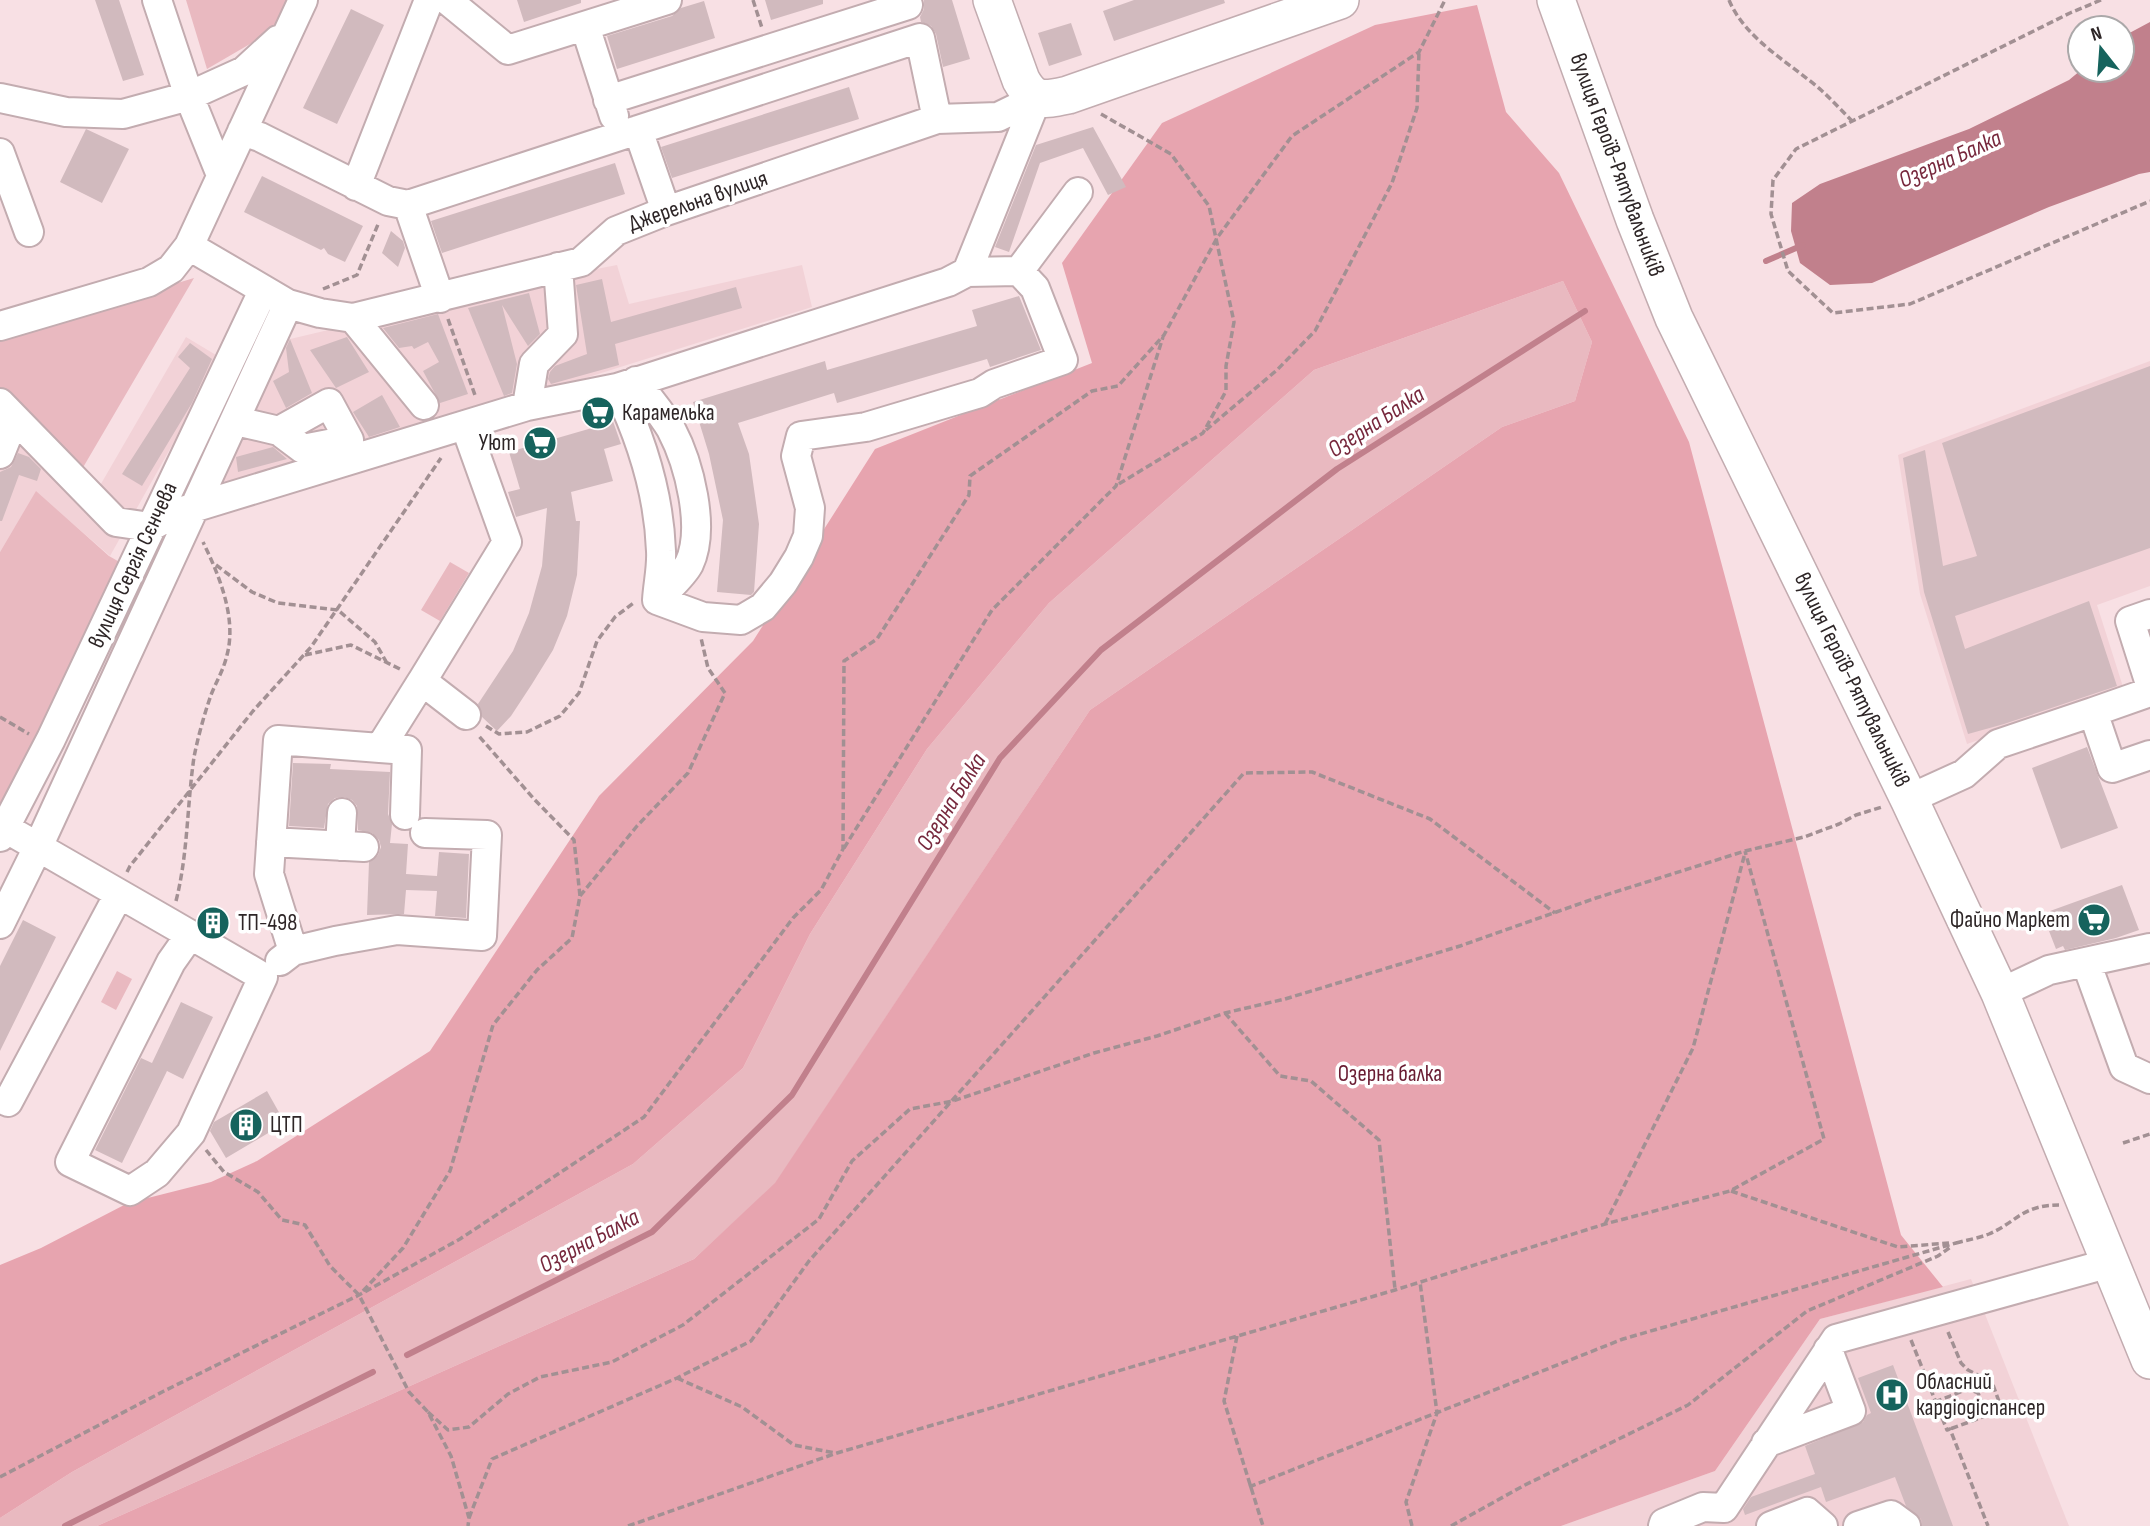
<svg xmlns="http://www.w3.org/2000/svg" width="2150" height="1526" font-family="'Sofia Sans Condensed',sans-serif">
  <rect width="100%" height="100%" fill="#f8e0e4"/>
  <path fill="#f2d2d7" d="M617,265L629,304L802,265L812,307L222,492V471L286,340L539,280Z
    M186,337L221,358L110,556L36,492L0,552V427L40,453L87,508Z
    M2150,361V586L2097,605L2124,690L1967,744L1920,594L1898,455Z
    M1971,1279L2069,1526H1561L1715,1471L1820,1319Z"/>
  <path fill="#e9b9c0" d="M186,0H292L281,26L207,69Z
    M194,278L78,476L0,397V337Z
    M1563,281L1592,342L1575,401L1502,427L1090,710L775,1184L694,1259L97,1526H0V1518L72,1472L633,1164L743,1068L810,934L927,749L1049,603L1314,370Z
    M36,491L109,556L123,564L0,806V552Z
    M450,562L469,573L440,621L421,610Z
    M117,971L132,979L116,1010L101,1002Z"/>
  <path fill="#e7a4af" d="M1477,5L1506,112L1559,173L1689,442L1901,1235L1943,1287L1820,1319L1715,1471L1561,1526H97L694,1259L775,1183L1090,710L1502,427L1575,401L1592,342L1563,281L1314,370L1049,603L927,749L810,934L743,1068L633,1164L72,1472L0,1518V1265L41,1248L128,1203L211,1182L257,1161L430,1051L599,796L753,641L875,449L1092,363L1062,263L1162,123L1375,25Z"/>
  <path fill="#c1808c" d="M2150,22V172L2139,174L2049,207L1872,283L1830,285L1800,263L1791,231L1792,203L1820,184L1969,129L2069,80L2081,70H2122V37Z"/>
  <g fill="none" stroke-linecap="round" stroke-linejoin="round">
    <path stroke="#c1808c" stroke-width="6" d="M1766,261L1803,245
      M407,1355L652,1232L792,1095L1000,758L1101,650L1337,469L1585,311
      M65,1526L373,1372"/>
  </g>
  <path fill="#d1babe" d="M95,0H119L144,75L123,81Z
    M517,0H581V3L524,22Z
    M765,0H823V4L771,20Z
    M924,0H952L970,59L943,67L936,34L931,26L921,22L920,17L924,9Z
    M1134,0H1224L1225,3L1114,41L1103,11Z
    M704,1L715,38L617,69L607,36L672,16L681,8Z
    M351,9L384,25L337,124L303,108Z
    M1071,23L1082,55L1049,66L1038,33Z
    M849,87L859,119L672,178L661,147Z
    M1093,127L1126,187L1108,195L1083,148L1040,163L1009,252L995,247L1036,145Z
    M86,129L129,149L102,203L60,182Z
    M615,163L625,194L442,253L431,221Z
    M262,176L363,226L345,262L328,254L324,248L321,250L244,212Z
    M391,231L403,241L405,248L398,267L382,253Z
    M602,279L611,322L736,287L742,308L615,344L619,365L551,384L548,379L550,372L555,366L587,354L576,285Z
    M529,293L540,334L528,346L502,305L517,364L512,393L504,396L468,308Z
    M1019,296L1041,350L990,367L987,359L837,403L834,393L738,423L749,454L759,524L754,592L751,595L717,592L723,520L709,454L693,402L825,361L827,370L977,326L972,310Z
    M438,314L468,394L440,403L423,371L439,362L428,342L414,349L412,346L399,348L383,328Z
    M347,337L369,372L336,388L310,350Z
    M290,339L312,393L286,408L273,381L289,372L286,348Z
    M190,343L212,359L192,403L142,486L122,474L190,368L178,357Z
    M2150,366V548L1955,616L1965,649L2089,601L2117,686L2004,724L1968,734L1924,592L1903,458L1925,450L1943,566L1977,556L1942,443Z
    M382,395L400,427L369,437L353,412Z
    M609,410L621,444L604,449L613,481L571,492L576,521H580L577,575L567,616L553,650L532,684L511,716L497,731L482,717L478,704L513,651L529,613L542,566L547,508L516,517L508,492L520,489L509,452L592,428L589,416Z
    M273,447L287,459L238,472L236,457Z
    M18,453L29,457L41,469L37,481L19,475L2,521H0V472L11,467Z
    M2087,747L2118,828L2061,849L2032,768Z
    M293,763L331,764L330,769L390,772L388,814L392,824L390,843L408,844L406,874L437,876L439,852L469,854L466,918L435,916L437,891L406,890L404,914L367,915L369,862L378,855L381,847L379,840L372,833L358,830L357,806L352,800L344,797L335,798L328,804L324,828L289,826Z
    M2122,885L2139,930L2116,938L2065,950L2063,946L2056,949L2049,931L2056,928L2050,911Z
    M206,910L228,922L222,934L200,921Z
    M23,920L56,937L0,1051V966Z
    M181,1002L213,1017L183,1079L167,1071L122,1163L95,1150L141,1058L152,1063Z
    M267,1091L285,1123L226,1158L210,1131L214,1122Z
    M1893,1365L1953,1526H1922L1921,1519L1906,1506L1895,1477L1826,1502L1821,1487L1745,1515L1743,1509L1751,1497L1815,1474L1805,1446L1863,1422L1867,1415L1871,1413L1858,1378Z"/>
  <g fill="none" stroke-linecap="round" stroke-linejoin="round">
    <defs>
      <path id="minor" d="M157,0L189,96L221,175
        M447,0L508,50L667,0
        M585,26L614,116
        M0,98L66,112L123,114L189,96L244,71L278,40
        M608,100L908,5
        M638,130L666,211
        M242,131L260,137L388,201L408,205L440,298
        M0,153L29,232
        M356,186L429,0
        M408,205L920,38L937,119
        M189,246L288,304L320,313L353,318L581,262L616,231L666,211L937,119L998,117L1037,98
        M1019,271L1078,192
        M353,318L424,405
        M0,326L149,282L171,269L189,246L303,0
        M636,381C647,397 661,412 671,429C689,463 706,528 689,564C682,577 667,589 657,600
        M617,388C642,440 659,493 661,551C662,567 658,584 657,600L703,617L741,620L763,607L783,583L799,557L808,536L810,508L796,456L801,436L866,427L980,393L994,384L1063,360L1035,288L1019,271L967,272
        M0,403L116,522L150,527L173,514L527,406L617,388L948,282L967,272L1037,98
        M527,406L534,364L563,334L558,267
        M236,421L279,431L329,403L349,440L350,459
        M465,425L507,542L422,681L466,715
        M279,431L303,449L349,440
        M0,454L14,419
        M2150,614L2130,621L2150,684
        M2093,712L2150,692
        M380,748L407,750L405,815
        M1909,799L1964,774L1998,744L2093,712L2112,768L2150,755
        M5,828L170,923L263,977L191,1133L157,1173L130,1191L70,1162L171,962L190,935
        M0,837L51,739L263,291
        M271,842L364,847
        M340,846L342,813
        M0,924L38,847L288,304
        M293,951L269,874L278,740L380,748L422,681
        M280,961L293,951L335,941L397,930L482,936L487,835L425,833
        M2086,962L2124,1067L2150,1079
        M2000,993L2049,970L2150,948
        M8,1102L119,894
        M1766,1443L1851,1411L1828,1350
        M1663,1526L1664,1523L1703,1507L1724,1508L1836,1339L2110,1263
        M1771,1526L1807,1512L1823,1526
        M1858,1526L1891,1515L1906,1526"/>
      <path id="major" d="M992,0L1021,80C1034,103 1044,100 1068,95L1340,0
        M1556,0L1635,220L1674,318L1909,799L2000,993L2150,1360"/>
    </defs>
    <use href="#minor" stroke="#c3acb0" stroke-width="32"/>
    <use href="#major" stroke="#c3acb0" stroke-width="40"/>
    <path stroke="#a29093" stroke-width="3.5" stroke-dasharray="7 3.5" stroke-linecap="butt" d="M753,0L762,28
      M1729,0C1745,39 1790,63 1821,90C1832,100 1842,111 1852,121
      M2101,0L2070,13L1796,149L1773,180L1771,214L1788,271L1833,313L1910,304L2150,201
      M1101,114L1171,154L1209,206L1234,322L1226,366V391L1203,433L1117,485
      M323,289L357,275L379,222
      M448,319L476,398
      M1206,430L1277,370L1315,331L1392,183L1417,108L1419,52
      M216,565L252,592L278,603L338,610L375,642L388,665
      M305,655L351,645L402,670
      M0,717L29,734
      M486,726L499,734L527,732L560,716L579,693L597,641L615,617L635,602
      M844,848L992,610L1116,486L1163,337
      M127,872L130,866L253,711L311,647L441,458
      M580,896L637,826L688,773L725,693L708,668L701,638
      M176,901C188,854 187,805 194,757C198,737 204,715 211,695C216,682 224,669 227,655C237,618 219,575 203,542
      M1225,1013L1280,1076L1311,1081L1379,1140L1395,1289
      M2123,1143L2150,1134
      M206,1150L224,1172L258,1192L282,1220L305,1225L330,1266L359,1295L409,1392L428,1412L451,1456L469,1518L468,1526
      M1731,1191L1898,1247L1949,1243
      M1605,1224L1693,1048L1745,853
      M1956,1243C1967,1240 1979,1238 1989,1234C2017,1222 2022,1205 2059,1205
      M363,1291L403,1248L450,1171L493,1025L537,970L572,938L580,896L574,840L534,799L478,735
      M1948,1332L1961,1363L1968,1370L1992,1382L2002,1410L1950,1429
      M1237,1336L1224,1401L1263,1526
      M1911,1340L1947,1430L1950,1429L1988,1526
      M677,1378L742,1407L794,1445L835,1453
      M1935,1402L1968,1389L1978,1393L1987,1415
      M428,1412L448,1430L469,1427L508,1394L540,1377L612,1362L683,1325L819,1219L852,1161L910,1109L953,1101L1094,1053L1157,1036L1225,1013L1285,999L1460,946L1596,898L1745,851L1804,837L1839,824L1856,815L1882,807
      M0,1477L164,1391L359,1295L460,1239L644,1117L793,918L821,890L843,849L844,661L877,639L969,495L970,476L1092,391L1118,386L1164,335L1217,238L1292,136L1419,52L1445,0
      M1249,1487L1623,1339L1956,1243
      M469,1518L492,1459L677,1378L751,1341L809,1261L1244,773L1312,772L1430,819L1555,913
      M628,1526L837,1453L1395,1290L1605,1224L1730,1191L1824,1139L1745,851
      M1412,1526L1406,1502L1437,1413L1420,1282
      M1451,1526L1523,1486L1688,1405L1807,1311L1938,1256L1952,1246"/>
    <use href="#minor" stroke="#fff" stroke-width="28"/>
    <use href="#major" stroke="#fff" stroke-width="37"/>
  </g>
  <defs>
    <symbol id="supermarket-disc" viewBox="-11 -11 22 22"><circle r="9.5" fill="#16635d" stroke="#fff"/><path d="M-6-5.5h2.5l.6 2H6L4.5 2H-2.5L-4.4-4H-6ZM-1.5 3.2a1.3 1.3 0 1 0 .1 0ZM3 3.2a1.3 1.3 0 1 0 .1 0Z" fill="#fff"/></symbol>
    <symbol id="building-disc" viewBox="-11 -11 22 22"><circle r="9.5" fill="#16635d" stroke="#fff"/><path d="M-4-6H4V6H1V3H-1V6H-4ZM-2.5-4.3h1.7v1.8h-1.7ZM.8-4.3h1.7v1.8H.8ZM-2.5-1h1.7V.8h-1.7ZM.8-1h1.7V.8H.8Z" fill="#fff"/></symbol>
    <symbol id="hospital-disc" viewBox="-11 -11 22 22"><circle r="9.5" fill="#16635d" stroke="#fff"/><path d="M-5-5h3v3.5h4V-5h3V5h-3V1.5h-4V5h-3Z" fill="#fff"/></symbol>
  </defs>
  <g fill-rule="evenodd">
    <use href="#supermarket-disc" x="579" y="394" width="38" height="38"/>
    <use href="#supermarket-disc" x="521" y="424" width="38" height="38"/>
    <use href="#supermarket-disc" x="2075" y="901" width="38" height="38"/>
    <use href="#building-disc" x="194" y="904" width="38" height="38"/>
    <use href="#building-disc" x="227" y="1106" width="38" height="38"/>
    <use href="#hospital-disc" x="1873" y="1376" width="38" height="38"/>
  </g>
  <g text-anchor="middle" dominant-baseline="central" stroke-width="7" stroke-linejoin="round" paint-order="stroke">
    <g font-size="23" fill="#2e2627" stroke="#fff">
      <text transform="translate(1617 165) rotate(70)">вулиця Героїв-Рятувальників</text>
      <text transform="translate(698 201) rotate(-19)">Джерельна вулиця</text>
      <text transform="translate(133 565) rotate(-65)">вулиця Сергія Сєнчева</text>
      <text transform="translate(1852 680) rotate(64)">вулиця Героїв-Рятувальників</text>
    </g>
    <g font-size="23" fill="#2e2627" stroke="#fff" text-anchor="start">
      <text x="622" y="413">Карамелька</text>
      <text x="516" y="443" text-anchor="end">Уют</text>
      <text x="2070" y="920" text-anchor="end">Файно Маркет</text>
      <text x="238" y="923">ТП-498</text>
      <text x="270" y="1125">ЦТП</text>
      <text x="1916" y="1382">Обласний<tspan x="1916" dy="26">кардіодіспансер</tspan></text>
    </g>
    <g font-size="23" fill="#691c32" stroke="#fff">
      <text x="1390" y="1074">Озерна балка</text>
    </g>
    <g font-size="24" font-style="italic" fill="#77283d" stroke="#fff">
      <text transform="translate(1950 159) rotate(-24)">Озерна Балка</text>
      <text transform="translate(1376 422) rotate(-33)">Озерна Балка</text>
      <text transform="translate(951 802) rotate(-58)">Озерна Балка</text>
      <text transform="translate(589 1241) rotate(-28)">Озерна Балка</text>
    </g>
  </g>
  <g transform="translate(2101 49) rotate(343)"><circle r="33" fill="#ffffff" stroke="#aba8a9" stroke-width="2"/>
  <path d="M0-5L12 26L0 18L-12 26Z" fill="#16635d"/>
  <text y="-10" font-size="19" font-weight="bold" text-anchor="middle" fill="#2e2627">N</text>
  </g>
</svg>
